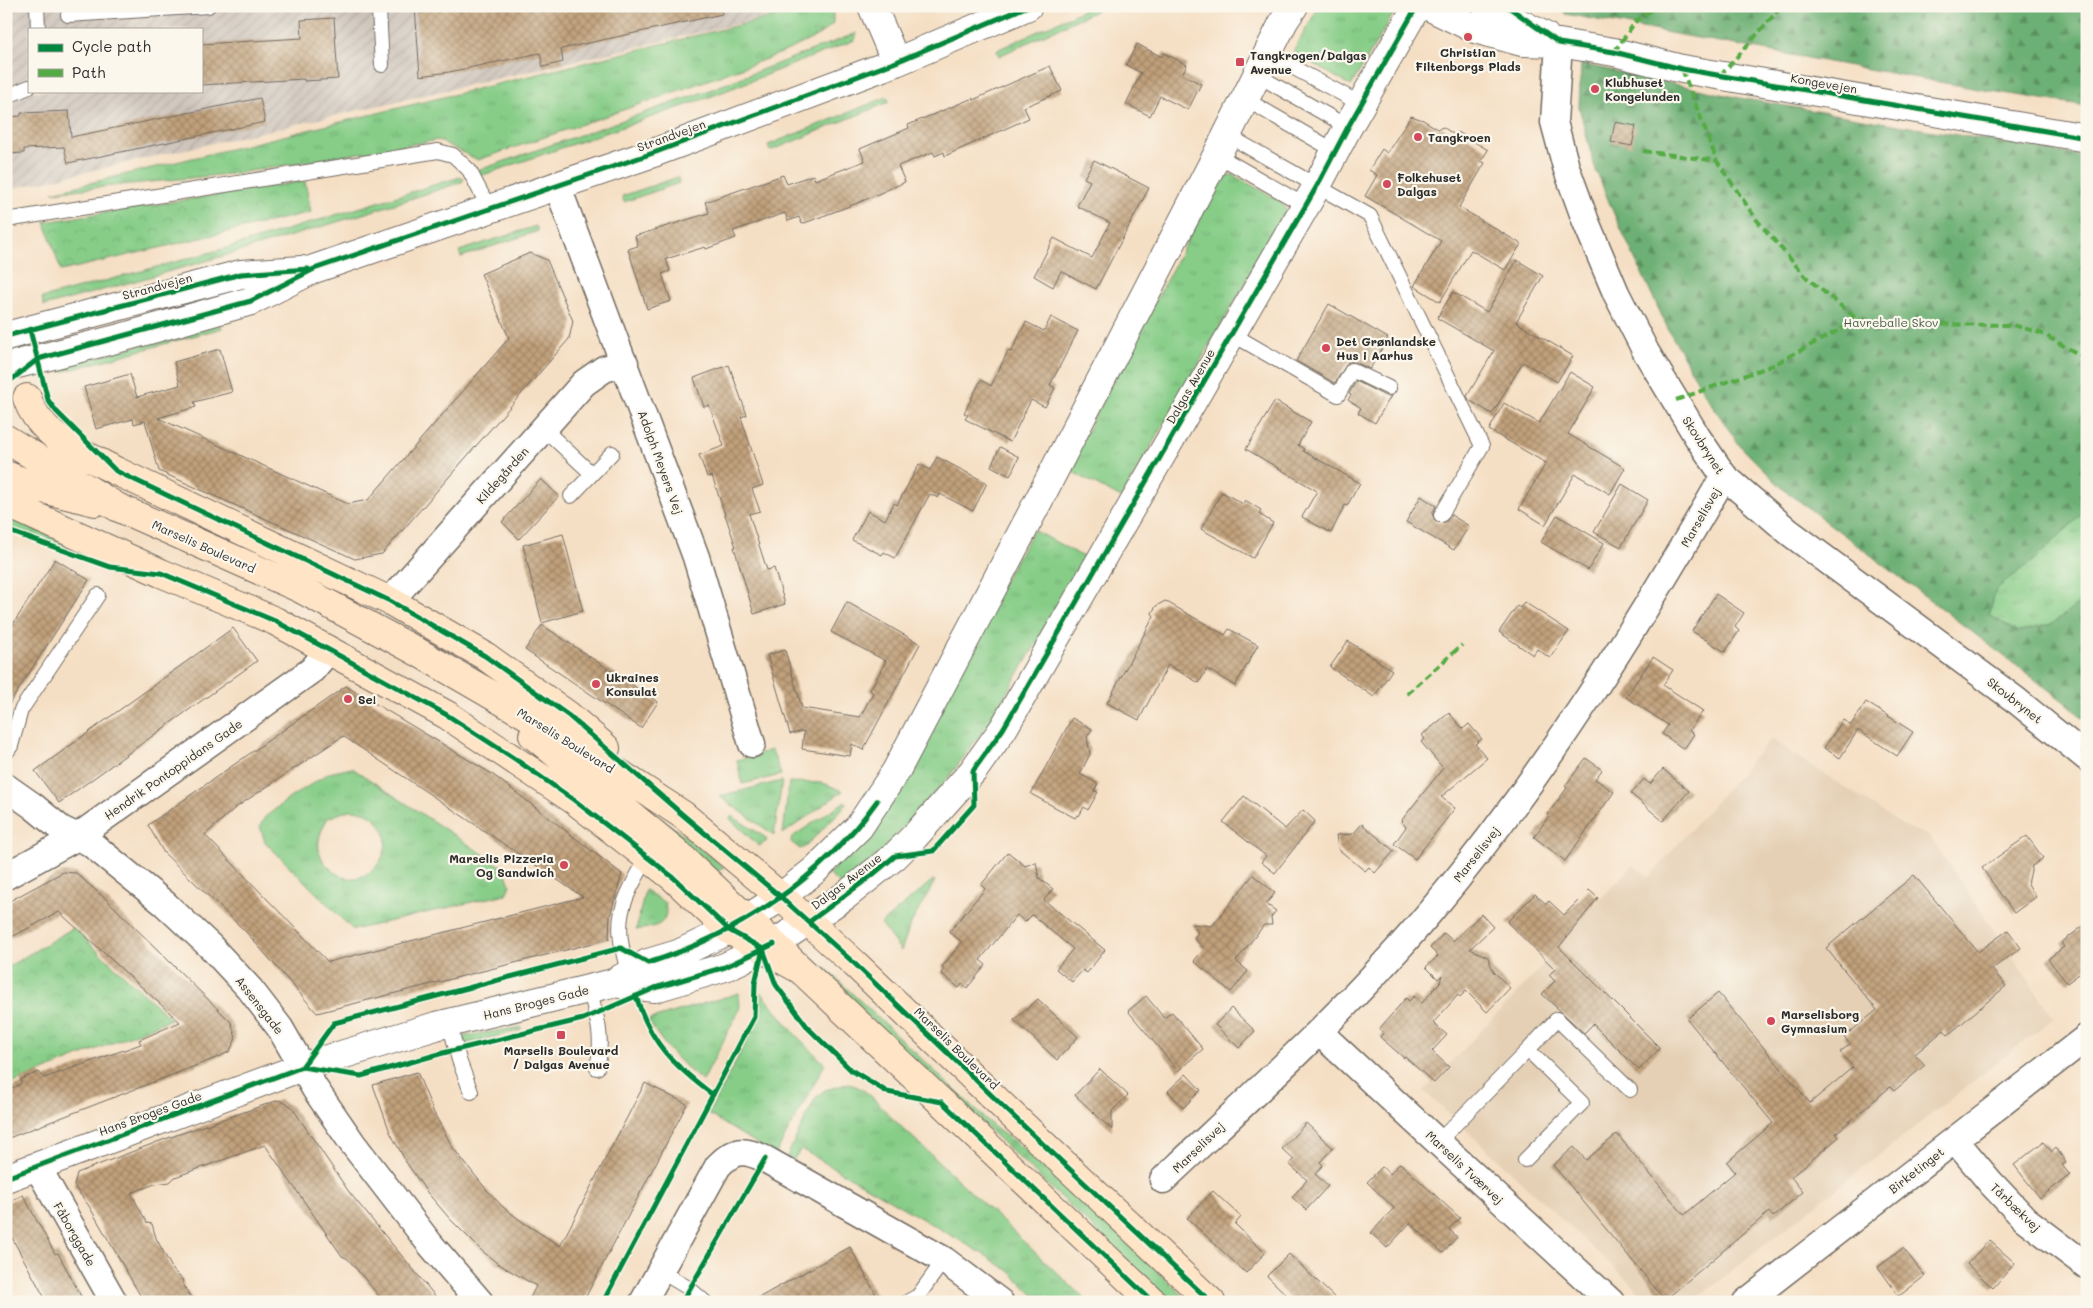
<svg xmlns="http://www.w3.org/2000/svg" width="2093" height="1308" font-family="Mali,sans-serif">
  <defs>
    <pattern id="industrial-furrows" width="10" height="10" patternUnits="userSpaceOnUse" patternTransform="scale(1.25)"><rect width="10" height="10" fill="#ccc2b9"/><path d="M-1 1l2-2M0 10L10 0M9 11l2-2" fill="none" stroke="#afa79f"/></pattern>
    <pattern id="grass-tufts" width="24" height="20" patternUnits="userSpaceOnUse" patternTransform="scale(1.25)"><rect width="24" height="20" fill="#87cd88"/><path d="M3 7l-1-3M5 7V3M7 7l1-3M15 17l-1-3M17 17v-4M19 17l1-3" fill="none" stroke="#75b076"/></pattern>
    <pattern id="forest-firs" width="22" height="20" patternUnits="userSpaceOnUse" patternTransform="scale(1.25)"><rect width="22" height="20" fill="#6db074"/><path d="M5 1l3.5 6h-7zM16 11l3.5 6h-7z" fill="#5a8f5f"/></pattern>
    <pattern id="park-crowns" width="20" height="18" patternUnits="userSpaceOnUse" patternTransform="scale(1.25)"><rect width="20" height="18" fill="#87cd88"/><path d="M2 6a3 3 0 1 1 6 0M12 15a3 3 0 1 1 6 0" fill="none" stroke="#75b076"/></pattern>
    <pattern id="building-cross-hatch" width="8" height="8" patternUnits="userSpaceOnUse" patternTransform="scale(1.25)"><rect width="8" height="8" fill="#c1a17b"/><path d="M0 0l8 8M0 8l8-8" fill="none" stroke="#9d8365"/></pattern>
  </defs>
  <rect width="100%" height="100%" fill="#fbf7ec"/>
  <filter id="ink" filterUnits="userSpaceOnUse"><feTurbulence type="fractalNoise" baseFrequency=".02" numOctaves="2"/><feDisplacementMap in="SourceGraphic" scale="10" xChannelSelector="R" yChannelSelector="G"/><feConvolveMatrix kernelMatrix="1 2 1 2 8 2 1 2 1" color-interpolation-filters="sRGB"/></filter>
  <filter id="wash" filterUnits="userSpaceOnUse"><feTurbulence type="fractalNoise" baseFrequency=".0096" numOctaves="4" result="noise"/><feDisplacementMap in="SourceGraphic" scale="20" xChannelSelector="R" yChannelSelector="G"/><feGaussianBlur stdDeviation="1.12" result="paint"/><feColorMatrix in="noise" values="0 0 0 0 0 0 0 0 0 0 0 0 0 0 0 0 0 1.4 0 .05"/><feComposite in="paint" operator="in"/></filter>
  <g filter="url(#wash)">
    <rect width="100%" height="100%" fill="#f5dfc4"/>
    <path fill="#e5d0b5" d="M1771,739L1902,825L1929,836L2054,1018L1692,1302H1651L1424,1091L1530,979L1587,913L1633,865L1649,877Z"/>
    <path fill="url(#industrial-furrows)" fill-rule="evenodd" d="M6,6H817L6,190ZM29,29H201V91H29Z"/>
    <path fill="url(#grass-tufts)" stroke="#597c5a" fill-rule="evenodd" d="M818,6H833V24C809,46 752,64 719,76C639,105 559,132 478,160L438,140L238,173L53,192Z
      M1092,6H1106L999,56L997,50Z
      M1319,6H1390L1395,11L1351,86L1293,52Z
      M857,33L855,40L707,98L480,176L479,170L704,92Z
      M887,97L889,102L770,151L768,145Z
      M1231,174L1280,201L1287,211L1121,498L1067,469L1216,186Z
      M460,177L464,179L462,182C324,228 185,268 44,306L42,298L234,246Z
      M678,177L679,183L624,202L622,196Z
      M536,226L538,231L461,257L459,251Z
      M220,323L222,328L62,372L61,367Z
      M2087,509V598L2052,624L2017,632L1989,616L1996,589L2034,560Z
      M6,516L110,563L6,526Z
      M1034,530L1087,559L990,721L949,777L880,853L842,886L829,875Z
      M772,750L781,775L742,784L737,760Z
      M352,768L504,868L510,885L506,894L353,930L265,842L260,826L265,817L291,797L329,773ZM349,810C364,810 373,814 381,826C396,848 374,882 347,878C341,877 335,873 331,869C313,854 317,836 328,818Z
      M607,776L724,867L715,873Z
      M782,781L774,835L719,796Z
      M789,782L823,783L843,791L783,834Z
      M844,802L847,804L805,847L800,849L791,842L792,837Z
      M732,816L765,837L767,841L759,846L730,819Z
      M933,880L935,881L910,925L901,951L881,924Z
      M645,890L665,903C670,926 654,927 636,930Z
      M822,965L994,1127L1038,1159L1190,1302H1172L817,968Z
      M761,992L795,1034L825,1064L775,1155L708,1114L756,1023Z
      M739,993L740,1008L703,1081C680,1065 663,1044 648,1020Z
      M521,1027V1030L462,1045L460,1037Z
      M847,1084C866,1086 878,1104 891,1117L1088,1302H1041L1009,1271L985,1255L801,1149L791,1163L785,1160L816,1097L825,1090Z"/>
    <path fill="url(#forest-firs)" stroke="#4c6e50" d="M1562,6H2087V106L1978,89L1565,14Z
      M1581,64L1745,99L2087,157V509L2034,560L1996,589L1989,615L2017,632L2052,624L2087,598V721L2062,700L1782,488L1740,446L1704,393L1669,331L1614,214L1595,168L1579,107Z"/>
    <path fill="url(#park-crowns)" stroke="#597c5a" d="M305,181L311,212L61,271L45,222Z
      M73,928L171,1019L6,1086V968Z"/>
    <g id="blocks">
      <path fill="url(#building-cross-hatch)" fill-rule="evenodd" d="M415,6H721L722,14L561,49L563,62L543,67L540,53L449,72L420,76Z
        M334,18L338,79L304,81V79L201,85V44L302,38L301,20Z
        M1137,44L1162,57L1164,53L1187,65L1182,74L1201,84L1188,110L1160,96L1150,116L1126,104L1141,73L1126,65Z
        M1050,66L1062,91L1024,107L1029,118L945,156L944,152L935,156L933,152L898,166L905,182L860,202L802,224L799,217L788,221L785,213L733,231L736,238L706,249L705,247L666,259L670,271L662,274L671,301L647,309L628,249L638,246L635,236L709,213L705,202L783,175L787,184L813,175L815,180L865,161L860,149L909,128L908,125L973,98V100Z
        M260,98L265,122L68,163L64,147L24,149V153L6,154V117L21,116V113L69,111L71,137Z
        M1411,116L1423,120L1438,129L1443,127L1456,136L1458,132L1488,150L1481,161L1485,163L1459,207L1521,244L1505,270L1471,250L1440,302L1414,286L1441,241L1365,196L1377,175L1369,170L1382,149L1387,153Z
        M1615,122L1636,126L1632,146L1611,142Z
        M1094,160L1149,188L1096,289L1061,271L1053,287L1034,276L1054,238L1092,258L1110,223L1077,206L1090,181L1084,178Z
        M530,253L547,260L573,321L569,339L382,554L355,559L159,471L145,421L134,424L133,419L96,429L84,387L130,374L137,397L180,385L174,362L220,349L232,392L194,402L196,407L158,418L348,504L368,500L509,338L481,274Z
        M1517,260L1543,276L1516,322L1573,356L1557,382L1523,362L1492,414L1469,400L1467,396L1494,351L1437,318L1453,292L1487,312Z
        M1329,304L1388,338L1370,369L1355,362H1348L1335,383L1296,361Z
        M1051,317L1078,331L1050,385L1055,388L1045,407L1031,400L1010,442L965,419L968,415L964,413L981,380L991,386L1008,351L1011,352L1026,322L1044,331Z
        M729,365L747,415L741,417L763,485L752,489L760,511L749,514L767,570L774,568L785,604L754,614L734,547H736L712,476L707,477L699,455L724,446L709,405L704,407L694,378Z
        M1570,372L1595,387L1568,434L1625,468L1610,494L1575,474L1545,525L1519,509L1546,463L1489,430L1504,403L1539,423Z
        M1356,381L1385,396H1391L1375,423L1358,413L1361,408L1348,400L1351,395L1349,394Z
        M1275,401L1311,422L1298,445L1304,449L1303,451L1360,483L1347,506L1345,505L1331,533L1302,517L1317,491L1246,449Z
        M1000,447L1019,457L1010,476L991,466Z
        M937,457L987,483L973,511L940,494L938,498L930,494L895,558L884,552L882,555L852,540L868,511L885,520L894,503L897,505L919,464L930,470Z
        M541,479L559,496L519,539L502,522Z
        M1622,484L1648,500L1621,547L1594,532Z
        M1222,492L1243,504L1245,500L1261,510L1259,514L1273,523L1253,558L1201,529Z
        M1421,496L1436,506L1432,514L1436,522L1445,523L1451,515L1469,526L1454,550L1406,522Z
        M1557,515L1604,543L1588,570L1541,542Z
        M563,534L583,611L542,623L523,545Z
        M55,559L89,580L6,709V635Z
        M1716,594L1744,613L1735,627L1739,631L1725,652L1692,631Z
        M1165,601L1225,635L1229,629L1258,645L1235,686L1207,669L1199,683L1168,665L1139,720L1107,703L1154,616L1152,613L1156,606Z
        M847,602L920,644L863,750L852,744L850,756L802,749L804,731L790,734L767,655L785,650L802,708L860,717L873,693L870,690L886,661L831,632Z
        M1524,602L1569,631L1550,658L1537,649L1533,655L1499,632L1517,606L1520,608Z
        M542,625L658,702L641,728L525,650Z
        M233,628L257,661L59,803L35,771Z
        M1348,641L1392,670L1374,697L1330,667Z
        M1653,657L1673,670L1663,685L1703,711L1689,731L1694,734L1684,749L1662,734L1668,725L1626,697Z
        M346,686L492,774L622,874L610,916L609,939L317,1013L246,932L164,853L148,825ZM343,736L583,897L328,962L205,835L235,808Z
        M1866,702L1913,732L1897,756L1858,730L1840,758L1824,748L1843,720L1851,725Z
        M1449,713L1463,729L1469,724L1482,739L1475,744L1487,758L1441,797L1455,808L1415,859L1394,844L1406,827L1401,821L1443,768L1421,742L1425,739L1422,735Z
        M1072,718L1092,729L1087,737L1090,754L1080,774L1098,784L1094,791L1098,792L1088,810L1084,807L1079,816L1077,815L1075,818L1031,794Z
        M1586,758L1602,770L1595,779L1614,792L1565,861L1534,837L1549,816L1547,815L1567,788L1565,786Z
        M1663,769L1689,791L1663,821L1631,794L1644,779L1650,784Z
        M1244,796L1285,829L1303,810L1315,821L1275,873L1261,862L1266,856L1223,822Z
        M1362,824L1394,851L1375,873L1369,867L1365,871L1338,849L1336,835L1353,834Z
        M2027,836L2043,858L2032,866L2028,884L2036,897L2014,913L1982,868Z
        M1008,852L1025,866L1036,862L1039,878L1053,889L1044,900L1105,950L1087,973L1083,970L1072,982L1056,969L1073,949L1032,915L1025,922L1017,915L980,960L986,965L967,988L962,984L959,988L941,973L944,969L942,967L962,942L949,932L985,889L981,885Z
        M63,872L76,873L108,901L231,1022L236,1038L230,1051L221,1056L6,1139V1091L21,1084V1079L39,1072L44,1078L141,1044L139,1040L180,1022L59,912L6,940V903Z
        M1253,875L1275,893L1266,904L1276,911L1271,917L1272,925H1264L1236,961L1248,971L1231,992L1194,961L1204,949L1194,938L1198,933L1192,924L1212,926Z
        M1914,875L1978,952L2008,930L2021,948L1992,969L2006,986L1948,1035L1944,1030L1915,1054L1925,1065L1894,1091L1890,1087L1836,1133L1839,1137L1791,1177L1803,1192L1773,1217L1769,1212L1665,1300L1553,1165L1574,1147L1586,1160L1617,1134L1684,1215L1735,1172L1727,1162L1773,1123L1687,1019L1718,993L1810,1103L1853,1067L1840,1052L1850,1044L1844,1037L1877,1010L1826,948Z
        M1589,890L1598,898L1559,947L1660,1048L1639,1070L1593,1024L1584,1033L1542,994L1555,981L1549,975L1555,969L1507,922L1535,894L1546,904L1549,901L1564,915Z
        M1481,914L1493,927L1470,949L1488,957L1493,971L1510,988L1487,1012L1466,991L1460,997L1458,995L1433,1023L1447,1035L1432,1051L1449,1067L1434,1083L1405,1057L1404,1058L1380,1037L1383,1033L1379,1029L1406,998L1409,1001L1414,996L1422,1003L1440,982L1442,975L1438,979L1426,967L1438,956L1430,948L1444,933L1453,941Z
        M2087,923V968L2067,983L2048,959L2064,947L2061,943Z
        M1146,996L1164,1018L1172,1012L1203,1049L1178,1071L1128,1011Z
        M1038,999L1078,1037L1057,1060L1014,1020Z
        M1231,1008L1255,1031L1239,1048L1215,1025Z
        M1100,1069L1128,1095L1112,1111V1130L1075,1095Z
        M417,1072L434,1113L453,1148L486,1189L503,1207L524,1223L560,1246L645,1083L687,1104L583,1302H528L536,1286L497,1263L481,1250L450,1219L426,1191L406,1162L390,1132L373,1085Z
        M1186,1074L1201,1090L1183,1108L1168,1091Z
        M279,1100L291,1106L349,1192L440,1302H384L348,1259L342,1256L265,1145L175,1177L170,1182L155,1184L131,1193L147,1223L152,1224L156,1238L173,1270L182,1279L184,1286L194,1302H144L89,1206L74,1186L77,1173L165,1139Z
        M1306,1123L1333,1148L1320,1162L1323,1165L1315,1174L1328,1186L1306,1210L1292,1197L1307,1180L1289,1164L1294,1160L1282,1149Z
        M2043,1142L2052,1152L2056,1148L2066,1162L2062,1165L2070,1175L2040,1198L2014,1165Z
        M1400,1163L1460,1218L1449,1229L1457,1237L1443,1253L1410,1223L1387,1248L1371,1233L1394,1208L1367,1182L1382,1167L1390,1174Z
        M1213,1191L1241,1217L1235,1224L1265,1253L1246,1273L1187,1218Z
        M23,1195L55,1254L58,1253L84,1302H47L12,1238L6,1241V1203Z
        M1989,1240L2015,1263L1993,1288L1967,1264Z
        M850,1247L880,1302H751Z
        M1903,1248L1925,1276L1899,1296L1878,1267Z
        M1289,1254L1339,1302H1294L1267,1276Z"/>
    </g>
  </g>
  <g filter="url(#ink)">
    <use href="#blocks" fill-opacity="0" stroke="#726a61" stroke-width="1"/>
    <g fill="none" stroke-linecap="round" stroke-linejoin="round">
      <defs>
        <path id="service" d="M37,6L38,29
          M377,6L379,10L382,65
          M68,15L208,6
          M1268,54L1361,104
          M1257,75L1348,127
          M6,93H15L29,87
          M1245,99L1335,151
          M1227,135L1370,216L1482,446L1441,515
          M1217,155L1306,206
          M6,220L438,151L453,155L469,170L489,208
          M1232,334L1338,395L1352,370L1389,388
          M543,428L592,474
          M571,496L612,453
          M6,753L11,746L21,710L98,595
          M629,974C612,920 620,904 648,857
          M589,989C597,1016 604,1039 597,1068
          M449,1022L459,1060L471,1092
          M1528,1050L1557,1019L1630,1090
          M1438,1142L1528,1050L1582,1103L1525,1160
          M660,1271L690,1289L705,1302
          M907,1302L918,1296L944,1260"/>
        <path id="minor" d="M1559,43L1554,122L1566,167L1586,222L1616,293L1646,352L1698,438L1724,476L1789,532L2017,701L2087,758
          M557,185L696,557L752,744
          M390,601L584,383L604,369L625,363
          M6,787L33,806L61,829L90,843L165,904L211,947L250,989L280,1028L315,1089L353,1144L430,1244L480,1302
          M6,876L77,837L312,670L329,650
          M1319,1032L1611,1302
          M1955,1140L1991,1183L2025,1219L2087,1266
          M37,1166L114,1302
          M1163,1180C1257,1091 1353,1005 1435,906C1546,773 1638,625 1724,476
          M643,1302L718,1166C734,1149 744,1149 765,1159L944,1260L1000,1302
          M1746,1302L2087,1037"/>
        <path id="tertiary" d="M872,6L896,62
          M1428,6L1475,29L1522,42L1559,43L1614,52L1682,69L2087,138
          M1486,6L1545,36
          M6,336L241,274L302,270
          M6,367L124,337L251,301L314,269L656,152L896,62L1028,6
          M613,983L655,988L725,967L774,944L845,896L895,856L915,836L973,771L1003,729L1317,186L1348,127L1417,6
          M6,1178L302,1067L436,1026L613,983L648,963L678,954L729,930L781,897L815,870L859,827L896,771L1042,494L1217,155L1284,21L1294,6"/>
        <path id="secondary" d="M27,398C39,436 84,454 116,471L390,601L485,656L569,716L606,748
          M6,439L117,507L299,588L416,651L559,734L683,815L781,897L855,964L1010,1113L1211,1302
          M6,475L42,489L95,502
          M6,503L161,573L275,621L447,715L574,800L674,878L729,930L801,970
          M533,735L675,851L1153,1302"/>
      </defs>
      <use href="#service" stroke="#726a61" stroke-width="16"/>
      <use href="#minor" stroke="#726a61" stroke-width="29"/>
      <use href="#tertiary" stroke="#726a61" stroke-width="30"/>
      <use href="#secondary" stroke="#726a61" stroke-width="30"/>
      <use href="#service" stroke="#fff" stroke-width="14"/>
      <use href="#minor" stroke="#fff" stroke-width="26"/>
      <use href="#tertiary" stroke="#fff" stroke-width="28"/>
      <use href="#secondary" stroke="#ffe4c6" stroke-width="28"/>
      <path stroke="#54ab44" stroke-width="4" stroke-dasharray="8 4" stroke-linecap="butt" d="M1614,52L1636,21L1657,6
        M1682,69L1717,161L1756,219L1806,277L1858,320L1911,324L2013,325L2041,333L2087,359
        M1720,76L1782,6
        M1643,151L1717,161
        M1676,400L1771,366L1858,320
        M1407,694L1462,645
        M2082,753L2087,749"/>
      <defs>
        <path id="cycleway" d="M1507,6L1559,43L1614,52L1682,69L2087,138
          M30,330L48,400L56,411L116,471L390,601L485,656L569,716L683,815L781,897L855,964L1010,1113L1211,1302
          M6,336L241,274L308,269
          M6,384L38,359L251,301L314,269L656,152L896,62L1028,6
          M6,530L110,567L161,573L275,621L329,650L447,715L515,759L574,800L623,838L674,878L729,930L763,949L776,985L809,1029L851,1070L887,1092L942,1102L1153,1302
          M809,922L871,876L895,856L933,851L974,805L973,771L1003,729L1317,186L1348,127L1417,6
          M636,996C651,1045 674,1065 713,1095
          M302,1067L334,1023L621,948L648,963C739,934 821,879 877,801
          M6,1178L302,1067L361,1076L443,1053L583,1019L655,988L725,967L774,944
          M603,1302L754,1017L755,983L763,949
          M682,1302L765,1159"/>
      </defs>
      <use href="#cycleway" stroke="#fbf7ec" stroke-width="8"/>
      <use href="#cycleway" stroke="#00873e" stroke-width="5"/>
    </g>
  </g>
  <g fill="#d1495b" stroke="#fbf7ec" stroke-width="2">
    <circle cx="1468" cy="37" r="5"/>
    <rect x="1235" y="57" width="10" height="10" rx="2.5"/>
    <circle cx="1595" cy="89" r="5"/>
    <circle cx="1418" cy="137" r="5"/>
    <circle cx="1387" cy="184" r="5"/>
    <circle cx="1326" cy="348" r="5"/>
    <circle cx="596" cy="684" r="5"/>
    <circle cx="348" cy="699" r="5"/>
    <circle cx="564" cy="865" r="5"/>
    <circle cx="1771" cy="1021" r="5"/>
    <rect x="556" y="1030" width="10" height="10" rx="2.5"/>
  </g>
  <g text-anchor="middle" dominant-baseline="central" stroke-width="4.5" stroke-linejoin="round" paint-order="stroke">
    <g font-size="12" font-weight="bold" fill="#2b2b2b" stroke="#fbf7ec" text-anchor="start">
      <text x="1468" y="52" text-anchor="middle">Christian<tspan x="1468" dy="14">Filtenborgs Plads</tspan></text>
      <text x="1250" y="55">Tangkrogen/Dalgas<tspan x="1250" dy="14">Avenue</tspan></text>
      <text x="1605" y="82">Klubhuset<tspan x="1605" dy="14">Kongelunden</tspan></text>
      <text x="1428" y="137">Tangkroen</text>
      <text x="1397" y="177">Folkehuset<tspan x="1397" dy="14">Dalgas</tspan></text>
      <text x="1336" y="341">Det Grønlandske<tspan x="1336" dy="14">Hus i Aarhus</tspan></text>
      <text x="606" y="677">Ukraines<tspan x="606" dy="14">Konsulat</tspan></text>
      <text x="358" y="699">Se!</text>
      <text x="554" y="858" text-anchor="end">Marselis Pizzeria<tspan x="554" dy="14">Og Sandwich</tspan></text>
      <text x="1781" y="1014">Marselisborg<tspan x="1781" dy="14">Gymnasium</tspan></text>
      <text x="561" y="1050" text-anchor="middle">Marselis Boulevard<tspan x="561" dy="14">/ Dalgas Avenue</tspan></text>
    </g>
    <g font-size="12" fill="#2b2b2b" stroke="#fbf7ec">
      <text transform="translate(1824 83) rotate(10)">Kongevejen</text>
      <text transform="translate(671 135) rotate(-20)">Strandvejen</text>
      <text transform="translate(157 286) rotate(-15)">Strandvejen</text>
      <text transform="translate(1190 386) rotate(-60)">Dalgas Avenue</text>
      <text transform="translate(1704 445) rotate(57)">Skovbrynet</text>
      <text transform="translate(661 462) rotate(70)">Adolph Meyers Vej</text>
      <text transform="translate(502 475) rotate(-48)">Kildegården</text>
      <text transform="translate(1700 517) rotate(-60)">Marselisvej</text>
      <text transform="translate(204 546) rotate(24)">Marselis Boulevard</text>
      <text transform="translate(2015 700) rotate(38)">Skovbrynet</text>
      <text transform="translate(566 740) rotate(32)">Marselis Boulevard</text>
      <text transform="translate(173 769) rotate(-35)">Hendrik Pontoppidans Gade</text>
      <text transform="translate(1476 854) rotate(-52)">Marselisvej</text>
      <text transform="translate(846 881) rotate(-37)">Dalgas Avenue</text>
      <text transform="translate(536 1002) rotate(-14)">Hans Broges Gade</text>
      <text transform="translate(260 1005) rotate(52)">Assensgade</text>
      <text transform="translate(957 1048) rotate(44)">Marselis Boulevard</text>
      <text transform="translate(150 1113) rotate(-20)">Hans Broges Gade</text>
      <text transform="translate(1198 1147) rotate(-44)">Marselisvej</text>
      <text transform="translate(1465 1167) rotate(43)">Marselis Tværvej</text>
      <text transform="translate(1916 1170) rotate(-38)">Birketinget</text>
      <text transform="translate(2016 1207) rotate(44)">Tårbækvej</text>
      <text transform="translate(75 1234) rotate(60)">Fåborggade</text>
    </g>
    <g font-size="12" fill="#475c47" stroke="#fbf7ec">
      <text x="1891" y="322">Havreballe Skov</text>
    </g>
  </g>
  <rect width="2093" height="1308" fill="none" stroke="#fbf7ec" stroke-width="25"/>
  <rect x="28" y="28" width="175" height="65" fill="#fbf7ec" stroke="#a8a59f"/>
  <rect x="38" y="44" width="25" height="8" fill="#00873e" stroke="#a8a59f"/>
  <text x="72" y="52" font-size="15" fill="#2b2b2b">Cycle path</text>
  <rect x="38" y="69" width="25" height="8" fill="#54ab44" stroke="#a8a59f"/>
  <text x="72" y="78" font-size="15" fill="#2b2b2b">Path</text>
</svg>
